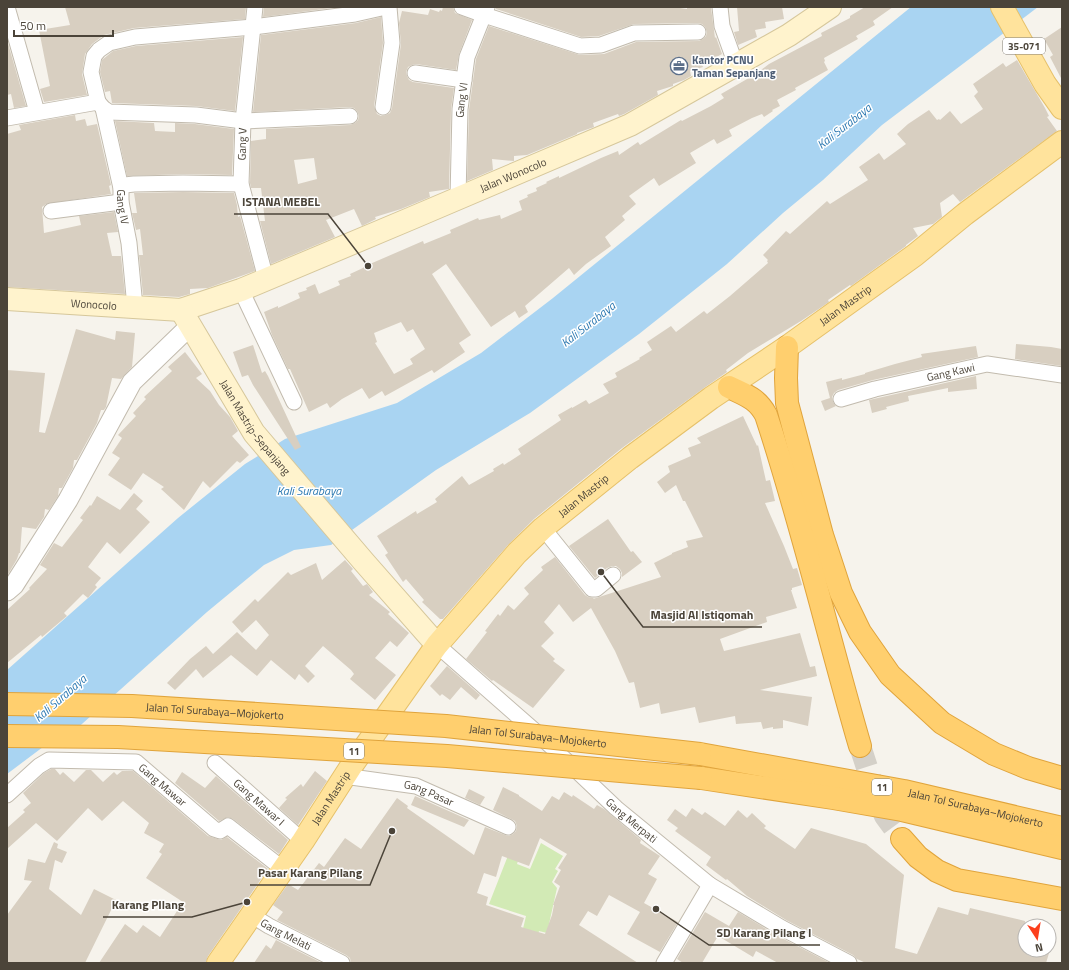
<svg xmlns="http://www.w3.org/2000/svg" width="1069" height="970" font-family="'Titillium Web',sans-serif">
  <rect width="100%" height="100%" fill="#f6f3ec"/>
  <path fill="#d2eab5" d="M541,843L563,856L555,869L558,871L552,882L557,888L547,933L539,931L536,940L515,963L526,916L489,904L511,848L521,851L517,864L530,869Z"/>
  <path fill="#a9d4f2" d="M911,7H1038L882,125L823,180L783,213L727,264L639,334L530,413L436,470L331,545L294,550L264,565L207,612L73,732L43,747L7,774V670L178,518L245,464L285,439L397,403L481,353L553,298Z"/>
  <path fill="#d8cfc1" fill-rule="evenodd" d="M65,7H246L245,19L134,28L104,35L92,44L85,54L82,74L87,95L44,102L40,89L50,86L39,30L70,25Z
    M264,7H339L263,17Z
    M443,7H453L455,13L472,20L459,54L456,70L416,64L412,65L408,67L406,72L407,76L409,80L413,82L454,88L451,109L449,189L429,192L430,197L401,209L375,217L376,219L362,226L354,209L326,220L335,237L271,264L260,221H265L261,188H251L250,183L251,141L266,139V129L350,125L355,123L358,120L359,116L357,111L354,108L350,107L253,112L261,35L356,23L381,17L383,43L374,106L377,114L381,116L386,115L390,113L392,108L401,44L399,23L402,11L428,15L430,9L439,12L440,10L442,11ZM314,158L317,179L298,184L294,160Z
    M496,7H673L687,9V7L711,8L715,38L716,37L722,54L711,60L712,62L702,65L703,67L690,71L691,76L684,80L673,84V86L657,91L658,95L624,114L619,116L618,114L593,123L594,127L577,133V134L527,155L514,156V161L492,159L493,170L467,181L469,110L476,59L489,26L580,55L604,54L636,42L699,41L703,39L706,36L707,32L705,27L702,24L698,23L634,24L599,36L581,37L496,9Z
    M737,7H782L784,19L765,22L766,28L755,30L757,37L738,45L734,32L739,31Z
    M865,7H893L873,21L875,25L856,36L858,39L824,58L825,61L824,62L828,70L795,88L796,90L777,100L780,106L772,110L773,111L764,117L762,114L752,118L729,130L732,136L717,144L714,139L690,153L696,163L659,186L654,178L629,196L636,204L622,216L625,220L605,237L611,246L586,264L574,275L569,268L525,306L528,312L519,318L515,311L491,327L446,264L432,274L471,335L459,343L465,352L434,373L432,370L385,396L382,391L369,399L362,388L342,399L330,408L327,403L309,412L290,369H288L272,335L264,312L278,306V308L300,298L298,293L307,290L306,288L315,284L319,294L340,285L338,281L351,276L350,274L363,268V267L423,241L424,244L451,233L450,230L478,218L479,220L500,215L501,219L522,210L519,201L528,197L527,195L537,191L536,188L547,183L546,182L559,176V178L601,158L618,151L619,155L638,142L640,145L681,120L682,121L711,106L724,98L721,94L761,71V70L769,64L822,36L821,33L850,18V16ZM401,322L407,332L413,329L425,349L410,359L413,364L394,374L375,343L377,342L374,333Z
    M1062,27V80L1050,57L1053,55L1044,39Z
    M243,37L235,111L196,106L112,103L110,91L105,92L100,72L102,60L113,51L136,46Z
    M7,40L26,106L14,108L11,94L7,95Z
    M1017,60L1045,108L1049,116L1047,117L1057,131L960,202L953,194L940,203L942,217L933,224L913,228L918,236L906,245V246L851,286L850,285L828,300L829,302L801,321L748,353L726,370L727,372L704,388L622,448L534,519L508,545L443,619H440L422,602L424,600L406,579L403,582L385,555L388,553L377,536L416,511L417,514L437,502L435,499L462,476L469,485L494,471L493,469L503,463L504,465L521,454L518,449L561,420L558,415L572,407V408L586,400L589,404L609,393L603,384L617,377L615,373L640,359L639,358L652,350L647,342L671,326L676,332L704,311L707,314L730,296L768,263L767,261L768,260L763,255L786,231L790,234L827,201L830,204L868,180L859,167L879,153L884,160L906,144L897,134L908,124L929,110L937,120L939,119L940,120L950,111L961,124L983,109L974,96L978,92L973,84L1003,63L1006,67Z
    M75,115L76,121L85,119L87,126L97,124L111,185L109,186L111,194L46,204L42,207L44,233L81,225L79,216L114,212L118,232L107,233L112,256H121L125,294L7,287V134L21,130L19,125Z
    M115,121L154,123L155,131L175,132V123L195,124L234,129L232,175L183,174L127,176Z
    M183,192L234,193L237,205L238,217L240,216L255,271L208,288L190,289V294L179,297L143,295L139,255H143L140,229L136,230L132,213H137L134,193Z
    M76,329L115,340L116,331L135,333L132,367L121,379L112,378L106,407L104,410H101L97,423L77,460H74L73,468L62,488H59L58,496L49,510L45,509L44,517L36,529L22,527L20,553H19L17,559L7,576V370L45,373L39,432L45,433Z
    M1016,344L1051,347L1062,349V366L1015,359Z
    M253,345L262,373L265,371L268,376L301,447L295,450L253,385L248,375L242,377L233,352Z
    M976,346L978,357L873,380L838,390L834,393L832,397L833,402L836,406L825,411L821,401L830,398L826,382L842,378V380L865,374V373L895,364L922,357L921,354Z
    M185,352L202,374L196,378L210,391L219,405L230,417L238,431L232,436L249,455L240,463L237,461L210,488L203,481L184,510L161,489L164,487L143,473L131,490L108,475L120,458L112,453L122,438L118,435L136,416L133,413L146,399L144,397L172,371L168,367Z
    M976,376L977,389L948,392V388L908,396L909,401L886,407L887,409L872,413L869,400Z
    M743,416L757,446L758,445L766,481L770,480L775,501L765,503L784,546L793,569L797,568L802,585L792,588V590H791L797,608L766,617L767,622L720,639L724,651L800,633L810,667L815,666L817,676L760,690L812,697L808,726L783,720V728L773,729V727L763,729L761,722L736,724L735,716L699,723L695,707L661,714L659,703L640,708L634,682L629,683L615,651L591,608L573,622L559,604L544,622L554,633L541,646L555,659L553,661L565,670L533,708L493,680L492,681L466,659L487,632L485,631L498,614L500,616L508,605L514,610L529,594L524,588L543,570L541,567L555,557L585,595L588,597L594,598L593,599L661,577L654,563L672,554V553L688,547L686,541L703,537L685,501H683L676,485L665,493L657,482L670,472L668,466L691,456L688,448L701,443L697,438Z
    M134,493L143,501L136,509L150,522L120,554L107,542L88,567L101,578L95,585L97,587L88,598L83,594L64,613L67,616L42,637L41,635L7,663V610L30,589L29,588L47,569L40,565L54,543L62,547L83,520L80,518L90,505L91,506L97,496L120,510Z
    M608,519L631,552L633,551L642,562L622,577V573L620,569L616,566H612L607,568L595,578L569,546Z
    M345,560L353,569L351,571L363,586L367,584L373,592L369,595L390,612L388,614L409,633L397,647L390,641L375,658L396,675L375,700L350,679L354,674L351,670L323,646L305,666L315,676L308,683L299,674L295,680L271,660L257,676L231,655L203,678L196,669L175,690L167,683L190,659L206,646L213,654L237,632L256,650L269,635L256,620L242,633L232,622L255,599L258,602L288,572L291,575L316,563L322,580Z
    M447,666L480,695L476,700L461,687L450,700L442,694L440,696L430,686Z
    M51,769H55L60,775L63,772L74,782L86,770H91L103,782L114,772L117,775L122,771H133L208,836L221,840L227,837L268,869L208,956L206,963H99L125,924L137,933L143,925L160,937L183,902L146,878L162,854L159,852L164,844L144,833L149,823L123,801L102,821L88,808L57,841L36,823L7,849V828L25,812L23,810L31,803L23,793L44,773Z
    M315,771L327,781L298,825L279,808L287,799L285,798L301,784L303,787Z
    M182,772L205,788L216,776L288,840L279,854L233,819L228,817L219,821L175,783Z
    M503,787L519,795V796L542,811L552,796L559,800L564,792L572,797L573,795L594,809L597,805L604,809L641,840L640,843L660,856L648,874L657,879L644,903L678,922L660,952L627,934L640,912L609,895L597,916L588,911L579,925L638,963H351L350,958L346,955L277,920L283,912L273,905L288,884L298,890L319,863L324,867L345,838L361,849L397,798L408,806L407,808L474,855L485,827L505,835L509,836L513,834L516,831L517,826L515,821L493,810ZM540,838L567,854L558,868L561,870L554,882L560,886L553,905H554L552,915L545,934L521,927L524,918L486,905L488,897L477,893L484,873L496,877L502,856L529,866Z
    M469,789L485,797L480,805L465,798Z
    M415,796L469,820L464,827L411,805Z
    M692,808L702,815L705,812L725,826L738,810L747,818L752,813L766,826L764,828L795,849L811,828L866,844L904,875L895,948L917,954L938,907L968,915L970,908L1025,921V950H1050L1046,963H866L857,959L853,955L786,920L747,896L727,879L726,880L706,865L711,857L675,831L678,828L667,820L675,809L686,817Z
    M54,842L58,844L57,848L67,852L62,863L55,860L49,889L81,915L94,889L116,900L85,963H7V915L32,881L24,880L28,859L45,863Z
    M705,912L729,926L738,912L778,936L830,963H778L756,951L753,957L718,936L702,963H683L677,959Z
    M276,940L322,963H254L266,945L271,949Z"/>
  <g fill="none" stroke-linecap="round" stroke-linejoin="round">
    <path stroke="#d4d0c8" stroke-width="22" stroke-dasharray="22 11" stroke-linecap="butt" d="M860,746L872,783L885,816L902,839"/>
    <defs>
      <g id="minor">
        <path d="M7,7L37,112"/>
        <path d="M255,7L243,121L241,184L266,279"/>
        <path d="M462,7L484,15L580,46L601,45L634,33L698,32"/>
        <path d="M720,7L722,26L736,65"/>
        <path d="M415,73L464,80"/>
        <path d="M98,102L91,72L94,56L99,50L109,43L135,37L253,27L355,14L386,7"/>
        <path d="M383,107L392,43L389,7"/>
        <path id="s1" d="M103,108L121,188V202L129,243L135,307"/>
        <path d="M7,118L98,102L103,108L109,112L196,115L243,121L350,116"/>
        <path d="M121,188L125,185L134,184L183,183L241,184"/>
        <path id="s2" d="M458,198L460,109L467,57L487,7"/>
        <path d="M51,211L121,202"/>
        <path d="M241,290L294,402"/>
        <path id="s3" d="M841,399L875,389L987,364L1062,375"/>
        <path d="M543,528L592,589H596L613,575"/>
        <path id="s4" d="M437,645L537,733L616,808L710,885L782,928L849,963"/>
        <path id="s5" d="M215,763L303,841"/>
        <path id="s6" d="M344,776L416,786L508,827"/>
        <path id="s7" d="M7,795L39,766L49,760L136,762L214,829L220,831L228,826L283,869"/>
        <path id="s8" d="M251,915L269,926L342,963"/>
        <path d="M664,963L710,885"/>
      </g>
      <path id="tertiary" d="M7,591L14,585L68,500L132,382L191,325"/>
      <g id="secondary">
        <path id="s9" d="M7,299L181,310L241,290L412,218L630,125L789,35L830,7"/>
        <path id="s10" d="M181,310L254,433L364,562L437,645"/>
      </g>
      <g id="primary">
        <path d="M1002,7L1045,84L1062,108"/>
        <path id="s11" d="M218,963L303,841L350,768L437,645L517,553L543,528L630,458L711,398L787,347L915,255L965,214L1062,142"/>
      </g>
      <g id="motorway">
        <path d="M787,347L786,378L787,403L822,535L841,593L860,632L890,675L942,723L994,754L1028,768L1062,778"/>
        <path d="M729,387C745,395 757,398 766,415C802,524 828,636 860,746"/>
        <path id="s12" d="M700,754L904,791L1062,828"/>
        <path d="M701,778L833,798L902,810L1062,848"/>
        <path d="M902,839L918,857L937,871L957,880L1062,899"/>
      </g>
    </defs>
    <use href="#minor" stroke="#c2bbae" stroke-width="17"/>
    <use href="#tertiary" stroke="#c2bbae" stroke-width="21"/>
    <use href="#secondary" stroke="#d6c79b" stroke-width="24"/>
    <use href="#primary" stroke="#e6c16a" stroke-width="24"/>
    <use href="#motorway" stroke="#e0a43c" stroke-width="24"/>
    <use href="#minor" stroke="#fff" stroke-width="15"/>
    <use href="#tertiary" stroke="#fff" stroke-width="19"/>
    <use href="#secondary" stroke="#fff3cd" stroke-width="22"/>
    <use href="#primary" stroke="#ffe39c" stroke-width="22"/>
    <use href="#motorway" stroke="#ffcf6e" stroke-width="22"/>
    <defs>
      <g id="motorway-bridge">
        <path id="s13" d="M7,704L132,706L446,726L700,754"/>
        <path d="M7,736L118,737L447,756L701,778"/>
      </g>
    </defs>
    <use href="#motorway-bridge" stroke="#e0a43c" stroke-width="24" stroke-linecap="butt"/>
    <use href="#motorway-bridge" stroke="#ffcf6e" stroke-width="22"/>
  </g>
  <defs>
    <symbol id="office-ring" viewBox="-11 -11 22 22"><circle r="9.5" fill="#fff" stroke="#5c6f8a" stroke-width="1.5"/><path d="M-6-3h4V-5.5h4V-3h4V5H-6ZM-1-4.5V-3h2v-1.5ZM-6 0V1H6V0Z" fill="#5c6f8a"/></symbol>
  </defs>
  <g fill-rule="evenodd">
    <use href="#office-ring" x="669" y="56" width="20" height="20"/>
  </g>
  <g text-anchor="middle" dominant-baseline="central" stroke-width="3" stroke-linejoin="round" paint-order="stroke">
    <g fill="#fff" stroke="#817c74" stroke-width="1">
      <rect x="1003" y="38" width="42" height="16" rx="3"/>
      <rect x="344" y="743" width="20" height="16" rx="3"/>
      <rect x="872" y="779" width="20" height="16" rx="3"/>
    </g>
    <g font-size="10" font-weight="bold" fill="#4b4439">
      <text x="1024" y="46">35-071</text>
      <text x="354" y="751">11</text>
      <text x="882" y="787">11</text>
    </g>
    <g font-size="11" font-weight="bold" fill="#4e5e75" stroke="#fff" text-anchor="start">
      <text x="692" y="60">Kantor PCNU<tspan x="692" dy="13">Taman Sepanjang</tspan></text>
    </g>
    <g font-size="11" fill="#4b4439" stroke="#fff">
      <text stroke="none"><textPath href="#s2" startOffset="98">Gang VI</textPath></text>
      <text transform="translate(242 144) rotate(-88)">Gang V</text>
      <text stroke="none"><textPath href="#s9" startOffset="533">Jalan Wonocolo</textPath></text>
      <text stroke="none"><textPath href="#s1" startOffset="101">Gang IV</textPath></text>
      <text stroke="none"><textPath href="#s9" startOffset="87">Wonocolo</textPath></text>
      <text stroke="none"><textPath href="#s11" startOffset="920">Jalan Mastrip</textPath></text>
      <text stroke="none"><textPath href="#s3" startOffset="113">Gang Kawi</textPath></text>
      <text stroke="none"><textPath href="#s10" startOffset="139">Jalan Mastrip-Sepanjang</textPath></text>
      <text stroke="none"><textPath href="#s11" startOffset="596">Jalan Mastrip</textPath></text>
      <text stroke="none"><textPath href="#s13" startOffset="208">Jalan Tol Surabaya–Mojokerto</textPath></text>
      <text stroke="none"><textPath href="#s13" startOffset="532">Jalan Tol Surabaya–Mojokerto</textPath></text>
      <text stroke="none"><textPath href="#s7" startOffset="177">Gang Mawar</textPath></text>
      <text stroke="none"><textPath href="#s6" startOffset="87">Gang Pasar</textPath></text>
      <text stroke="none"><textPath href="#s11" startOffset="200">Jalan Mastrip</textPath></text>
      <text stroke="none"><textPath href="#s5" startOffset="59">Gang Mawar I</textPath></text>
      <text stroke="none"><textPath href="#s12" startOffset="281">Jalan Tol Surabaya–Mojokerto</textPath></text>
      <text stroke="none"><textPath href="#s4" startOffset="262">Gang Merpati</textPath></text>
      <text stroke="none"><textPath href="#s8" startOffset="40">Gang Melati</textPath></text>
    </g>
    <g font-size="12" font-style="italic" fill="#2e7ab2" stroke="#fff">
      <text transform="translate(844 126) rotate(-38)">Kali Surabaya</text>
      <text transform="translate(588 324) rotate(-38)">Kali Surabaya</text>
      <text x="309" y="490">Kali Surabaya</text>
      <text transform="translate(60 698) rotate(-41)">Kali Surabaya</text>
    </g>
  </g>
  <path fill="none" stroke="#4b4439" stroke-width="1.5" d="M368 266L328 214H234M601 572L643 627H762M392 831L370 885H250M247 902L192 917H103M656 909L709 945H820"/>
  <g fill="#4b4439" stroke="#fff" stroke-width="1.5">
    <circle cx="368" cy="266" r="4"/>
    <circle cx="601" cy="572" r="4"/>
    <circle cx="392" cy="831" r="4"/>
    <circle cx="247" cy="902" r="4"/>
    <circle cx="656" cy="909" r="4"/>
  </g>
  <g font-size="12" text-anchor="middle" font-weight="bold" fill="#4b4439" stroke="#fff" stroke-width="3" stroke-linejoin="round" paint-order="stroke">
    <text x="281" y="206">ISTANA MEBEL</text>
    <text x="702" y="619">Masjid Al Istiqomah</text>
    <text x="310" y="877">Pasar Karang Pilang</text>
    <text x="148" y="909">Karang PIlang</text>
    <text x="764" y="937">SD Karang Pilang I</text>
  </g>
  <rect width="1069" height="970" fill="none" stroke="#4b4439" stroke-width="16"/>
  <g transform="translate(1037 938) rotate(168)"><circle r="19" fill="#ffffff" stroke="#b7b4b0"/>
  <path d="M0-3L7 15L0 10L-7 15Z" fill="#fc3f1d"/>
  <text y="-6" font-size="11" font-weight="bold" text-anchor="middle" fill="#4b4439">N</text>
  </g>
  <path d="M14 30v6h99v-6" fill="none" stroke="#4b4439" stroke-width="2"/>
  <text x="20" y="30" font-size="12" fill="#4b4439" stroke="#ffffff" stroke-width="3" paint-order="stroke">50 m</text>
</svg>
